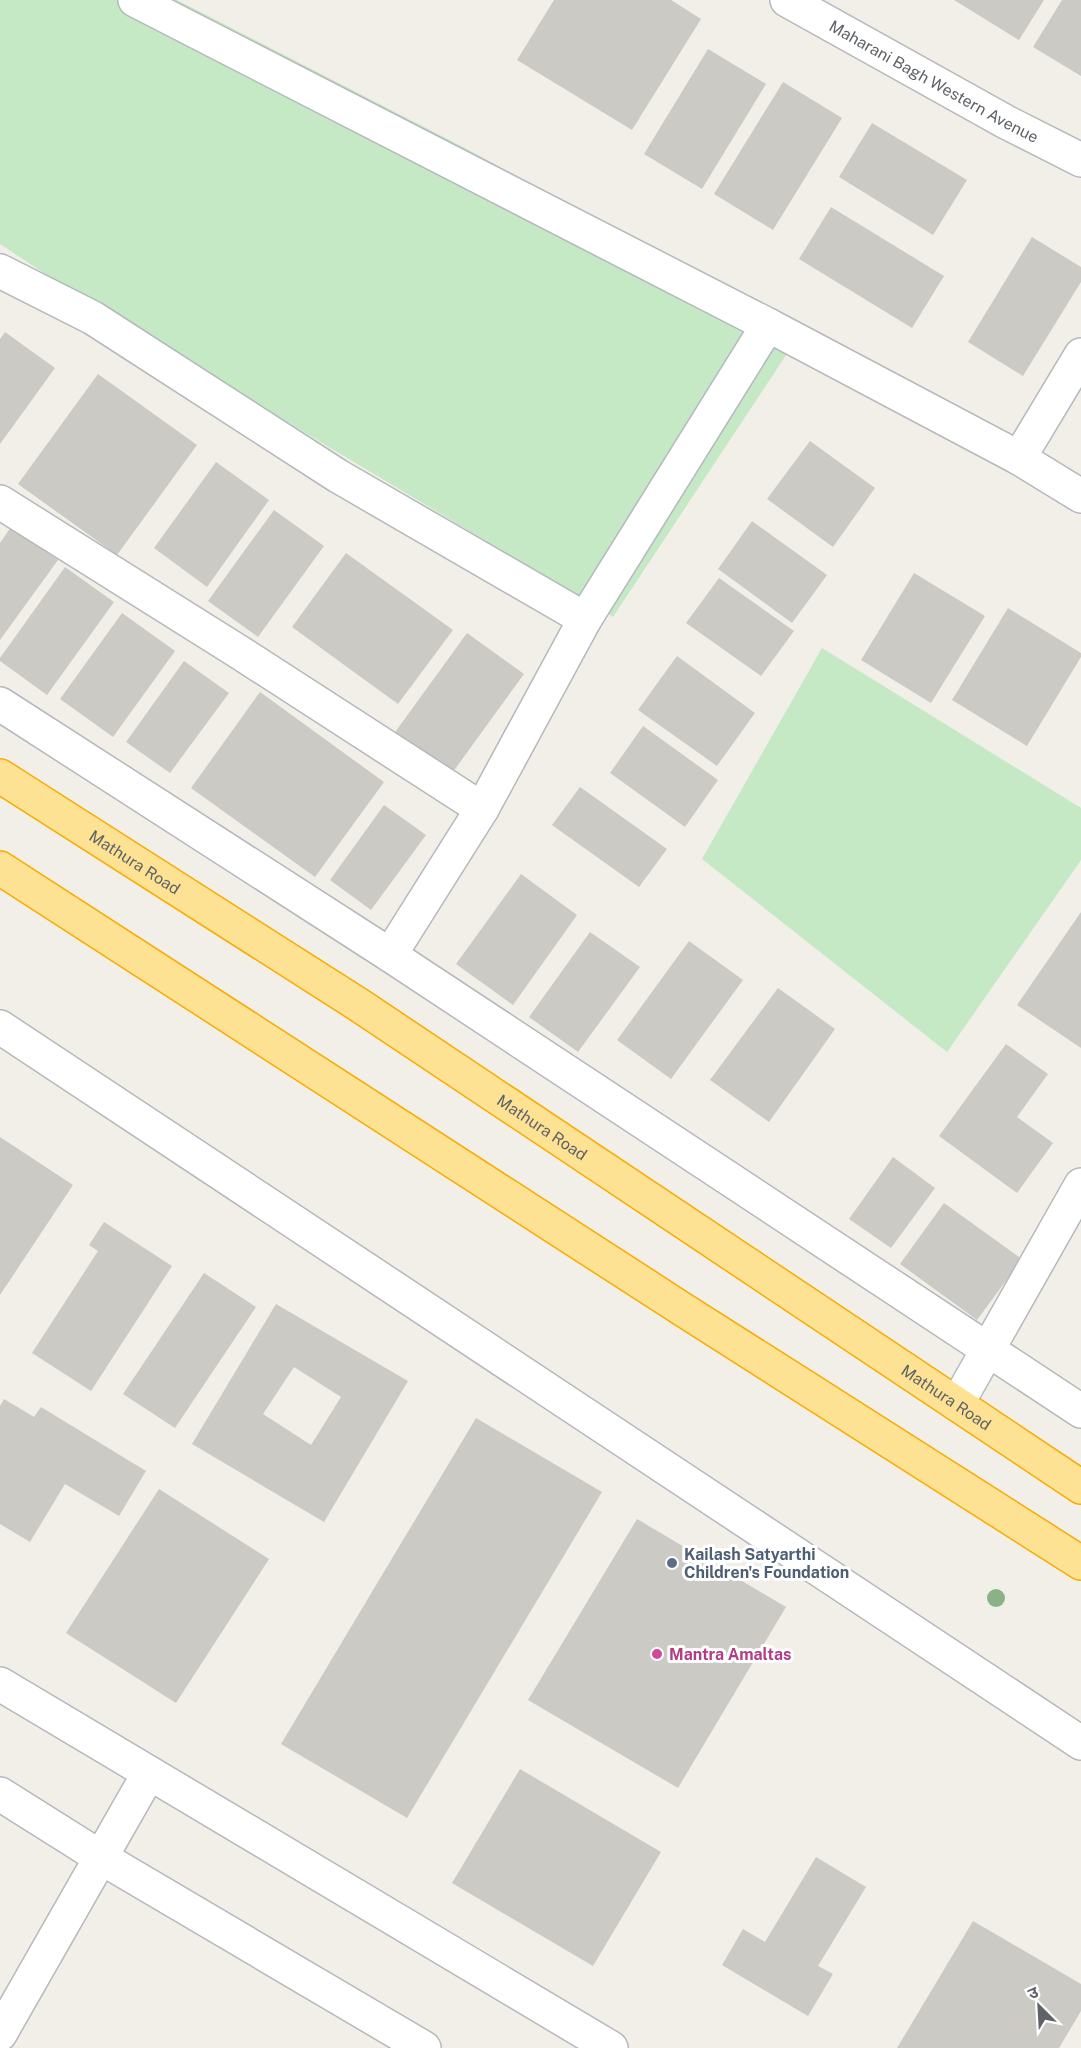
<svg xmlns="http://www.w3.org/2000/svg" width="1081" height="2048" font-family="'Public Sans','Noto Sans Devanagari',sans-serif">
  <rect width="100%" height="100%" fill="#f1efe8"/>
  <path fill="#c5e8c5" d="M0,0H177L465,148L802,331L613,617L95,307L0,244Z
    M822,648L1081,808V860L947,1052L702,859Z"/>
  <path fill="#cccac5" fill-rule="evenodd" d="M554,0H671L701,19L632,130L517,60Z
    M954,0H1044L1019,40Z
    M1062,0H1081V76L1033,47Z
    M708,49L766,84L702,189L644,154Z
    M783,82L842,118L773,230L714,194Z
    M872,123L967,180L933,235L839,177Z
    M831,207L944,276L912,328L799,259Z
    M1032,237L1081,267V282L1023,376L968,342Z
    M5,332L55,368L0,444V339Z
    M98,374L197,445L117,555L18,484Z
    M810,441L875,488L833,547L767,499Z
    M216,462L269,500L207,587L154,548Z
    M274,510L324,546L258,637L208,601Z
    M752,521L827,575L792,623L718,569Z
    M11,527L58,560L0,640V543Z
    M346,553L453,630L398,704L292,627Z
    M65,567L114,602L47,695L0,661V658Z
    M914,573L985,616L931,703L861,660Z
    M719,578L794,631L761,676L686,623Z
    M1008,608L1081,653V657L1027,746L952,700Z
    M122,613L175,651L113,737L60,699Z
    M467,633L524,674L450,776L393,735Z
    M677,656L755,713L717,766L638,710Z
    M184,661L229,693L170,773L126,742Z
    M260,692L384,782L315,877L191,788Z
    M643,726L718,780L685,827L610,773Z
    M580,787L667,849L639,887L552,825Z
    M384,805L426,835L371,910L330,880Z
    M521,874L577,915L513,1005L456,964Z
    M1081,912V1048L1017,1005Z
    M590,932L640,967L578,1052L529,1017Z
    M689,941L743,980L671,1079L617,1040Z
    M778,988L835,1029L769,1122L710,1080Z
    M1006,1044L1048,1074L1017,1117L1053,1143L1017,1193L939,1136Z
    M0,1137L73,1185L0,1295Z
    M893,1157L935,1188L891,1248L849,1219Z
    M944,1203L1022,1259L977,1320L900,1264Z
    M104,1222L172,1266L91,1391L32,1353L98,1251L89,1245Z
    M204,1273L256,1307L175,1428L123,1394Z
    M276,1304L408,1381L324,1522L192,1444ZM294,1367L341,1397L311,1445L263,1414Z
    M4,1399L34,1417L41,1407L146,1471L119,1516L65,1484L30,1542L0,1524V1406Z
    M476,1418L602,1492L407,1818L281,1744Z
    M159,1489L269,1559L176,1703L66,1633Z
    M637,1519L786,1607L678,1788L528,1700Z
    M520,1769L661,1852L593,1966L452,1883Z
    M816,1857L866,1887L818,1966L833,1974L808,2016L722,1965L743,1929L765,1942Z
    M973,1921L1081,1984V2011L1059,2048H897Z"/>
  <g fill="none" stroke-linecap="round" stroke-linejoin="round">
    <defs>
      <g id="minor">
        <path d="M135,0L768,325"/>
        <path id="s1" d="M787,0L1006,122L1081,160"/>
        <path d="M0,271L93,318L338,476L585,619"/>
        <path d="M1019,458L1081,355"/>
        <path d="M0,502L239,652L482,809"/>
        <path d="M0,704L390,955L1081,1411"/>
        <path d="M390,955L482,809L585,619L768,325L1019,458L1081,496"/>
        <path d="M0,1027L1081,1743"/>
        <path d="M957,1404L1081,1185"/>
        <path d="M0,1684L611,2048"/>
        <path d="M0,1794L100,1857L424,2048"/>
        <path d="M0,2034L149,1773"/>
      </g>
      <g id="highway">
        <path id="s2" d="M0,776L359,1005L1081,1487"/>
        <path d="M0,868L682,1309L1081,1563"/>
      </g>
    </defs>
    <use href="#minor" stroke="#b5b8bc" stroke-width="36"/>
    <use href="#highway" stroke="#f9ab00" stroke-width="36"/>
    <use href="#minor" stroke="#fff" stroke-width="33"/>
    <use href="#highway" stroke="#fde293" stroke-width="33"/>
  </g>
  <circle fill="#89b387" cx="996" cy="1598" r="9"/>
  <circle fill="#5c6f8a" stroke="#fff" stroke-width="2" cx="672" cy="1563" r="6"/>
  <circle fill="#d1479c" stroke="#fff" stroke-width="2" cx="657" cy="1654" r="6"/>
  <g text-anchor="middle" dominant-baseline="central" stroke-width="6" stroke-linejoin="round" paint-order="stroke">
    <g font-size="16" fill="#5f6368" stroke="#fff">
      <text stroke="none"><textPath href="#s1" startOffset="168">Maharani Bagh Western Avenue</textPath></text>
      <text stroke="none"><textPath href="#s2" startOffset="160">Mathura Road</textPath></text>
      <text stroke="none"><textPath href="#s2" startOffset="646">Mathura Road</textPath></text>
      <text stroke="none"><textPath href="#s2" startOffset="1132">Mathura Road</textPath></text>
    </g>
    <g font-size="16" font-weight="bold" fill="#4e5e75" stroke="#fff" text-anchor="start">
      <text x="684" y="1554">Kailash Satyarthi<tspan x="684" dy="18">Children's Foundation</tspan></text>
    </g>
    <g font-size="16" font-weight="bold" fill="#b23c85" stroke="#fff" text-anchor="start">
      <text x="669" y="1654">Mantra Amaltas</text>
    </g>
  </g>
  <g transform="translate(1039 2006) rotate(336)" stroke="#ffffff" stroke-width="4.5" paint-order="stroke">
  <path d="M0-4.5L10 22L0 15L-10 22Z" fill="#5f6368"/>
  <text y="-9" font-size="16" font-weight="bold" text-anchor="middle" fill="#5f6368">उ</text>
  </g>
</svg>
